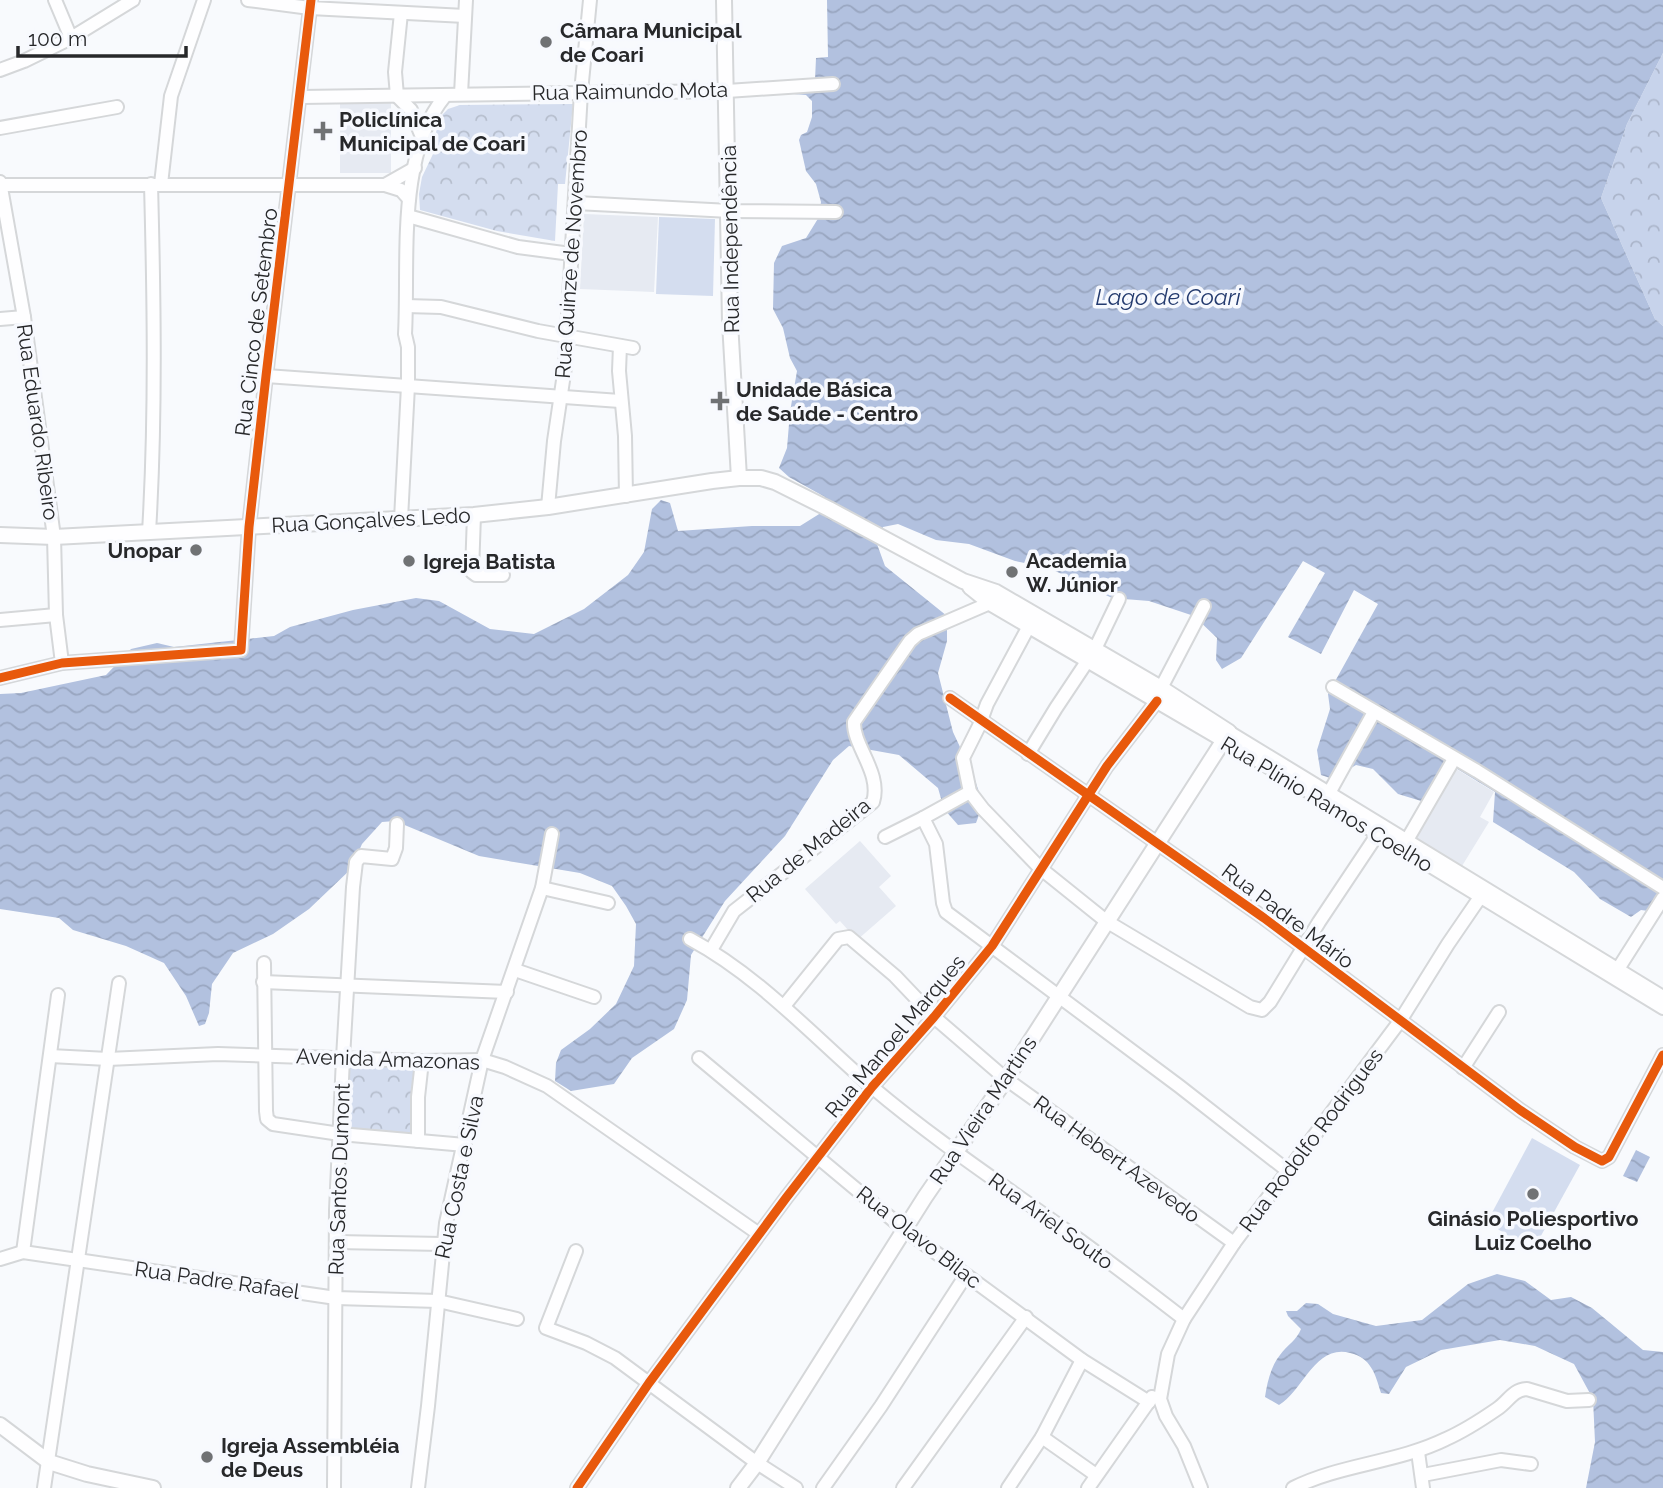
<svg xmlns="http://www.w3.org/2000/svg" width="1663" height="1488" font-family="Raleway,sans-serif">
	<defs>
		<pattern id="forest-crowns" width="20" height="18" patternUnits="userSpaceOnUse" patternTransform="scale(1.75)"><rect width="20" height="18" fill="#c7d3eb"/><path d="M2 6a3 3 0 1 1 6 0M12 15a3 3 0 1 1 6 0" fill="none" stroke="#abb5ca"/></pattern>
		<pattern id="park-crowns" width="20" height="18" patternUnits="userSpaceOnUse" patternTransform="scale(1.75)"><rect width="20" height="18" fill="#d4ddef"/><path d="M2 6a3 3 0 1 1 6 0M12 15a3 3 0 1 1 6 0" fill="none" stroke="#b6becd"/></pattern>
		<pattern id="water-waves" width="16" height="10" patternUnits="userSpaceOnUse" patternTransform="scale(1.75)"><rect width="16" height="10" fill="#b2c1df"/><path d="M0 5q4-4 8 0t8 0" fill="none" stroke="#99a6c0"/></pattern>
	</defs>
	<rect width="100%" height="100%" fill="#f8fafd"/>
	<g fill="#e6eaf2">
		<rect x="340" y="103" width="51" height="70"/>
		<path d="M584,214l74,3 -4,75 -74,-3z"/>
		<path d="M1453,767l41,25 -14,25 9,5 -27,44 -50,-30z"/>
		<path d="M860,841l31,35 -12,11 17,19 -39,34 -17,-19 -4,3 -31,-35z"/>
	</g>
	<g fill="#d4ddef">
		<path d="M659,217l56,2 -2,77 -57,-2z"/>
		<path d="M1532,1138l48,27 -43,78 -27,-6 -23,-15z"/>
	</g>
	<path fill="url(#forest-crowns)" d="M1663,53v273l-8,-7 -54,-121 26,-74z"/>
	<g fill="url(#park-crowns)">
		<path d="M573,104l-8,80h-7l-3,57 -58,-10 -77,-21 -1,-16 3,-17 11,-23 5,-35 10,-10 12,-4z"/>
		<path d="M348,1061l70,4 -3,73 -71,-7z"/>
	</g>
	<g fill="url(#water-waves)">
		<path d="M827,0h836v53l-36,71 -26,74 54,121 8,7v587l-22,-3 -10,7 -31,-18 -26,-27 -81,-50 2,-30 -41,-25 -23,37 -33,-10 -25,-25 -17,-4 -23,14 -12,-4 -4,-25 13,-41 -2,-15 50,-90 -24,-14 -33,64 -33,-17 37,-64 -22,-12 -62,97 -19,11 -6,-9 1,-22 -23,-22 -45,-15 -37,-3 -63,-30 -34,-7 -46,-17 -33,-4 -38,-16 -15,3 -6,17 8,22 62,50v25l-9,32 15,59 21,45 9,27 -7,19 -18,2 -14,-16 -6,-21 -39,-33 -50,-9 -16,14 -48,76 -60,65 -34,54 -4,45 -13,29 -42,29 -18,26 -43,7 -16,-10 1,-18 5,-13 29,-21 26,-25 18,-38 2,-42 -10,-18 -14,-20 -32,-13 -101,-17 -84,-35 -13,1 -20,22 -11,25 -42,40 -36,25 -40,19 -21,31 -3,29 -4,11 -6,2 -13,-30 -22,-33 -38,-17 -53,-16 -14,-12 -59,-9v-215l21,-1 85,-18 25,-26 26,-6 17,4 100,-11 16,-9 63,-17 63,-12 23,3 51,28 44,5 50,-25 44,-34 16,-23 8,-43 9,-9 9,3 8,28 74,-5h48l24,-15 1,-14 -36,-20 -10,-9 8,-20 3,-36 7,-41 -7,-13 -7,-30 -10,-19 1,-46 8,-17 24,-8 13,-21 2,-15 -5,-18 -10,-13 -7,-31 2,-5 6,-3 5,-15v-16l-6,-6 -25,-2 34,-13 1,-22 12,-1z"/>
		<path d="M1636,1150l14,7 -13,25 -14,-6z"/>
		<path d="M1497,1274l28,7 26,19 20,-3 21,11 51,42 20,2v136h-77l9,-46 -2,-43 -19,-35 -39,-18 -35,-6 -59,10 -35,17 -17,27 -8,-1c-6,-20 -10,-35 -31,-40 -35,-9 -47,38 -71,52l-14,-8c2,-14 6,-31 15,-42 7,-10 17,-15 21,-26l-13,-13 -2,-5h11l9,-8 12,1 15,10 43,12 46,-6 46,-36z"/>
	</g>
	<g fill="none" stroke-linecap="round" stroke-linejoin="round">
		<defs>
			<g id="minor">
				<path d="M55,0l16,38"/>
				<path d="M248,0l62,8 155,8"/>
				<path d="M0,70l24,-9 47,-23 62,-38"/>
				<path d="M461,94l5,-94"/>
				<path d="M397,96l-2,-24 6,-59"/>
				<path d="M397,96l14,14 11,27"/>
				<path d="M301,97l426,-6 106,-7"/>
				<path d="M0,128l117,-21"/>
				<path d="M0,182l24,135 30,220 2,78 6,48"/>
				<path d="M161,184l10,-88 33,-96"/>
				<path d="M0,185h385l16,5 8,9"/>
				<path d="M385,185l30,-17"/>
				<path d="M576,203l154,8 106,1"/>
				<path d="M408,216l110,31 53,7"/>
				<path d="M406,306l35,1 97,24 95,17"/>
				<path d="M0,319l24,-2"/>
				<path d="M620,346l-1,25 6,65 1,60"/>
				<path d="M266,376l354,25"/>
				<path d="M548,507l6,-66 11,-74 16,-275 9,-92"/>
				<path d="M474,515l-2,57 4,3h27"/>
				<path d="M401,519l7,-133v-39l-3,-13c4,-73 -9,-179 40,-238"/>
				<path d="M149,532c7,-116 5,-232 2,-348"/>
				<path d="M0,620l56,-5"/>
				<path d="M1029,626l-42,78 -8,22 -16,32 7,34 13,17 57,59 66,53 144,86 12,3 8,-8 49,-80 58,-87"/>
				<path d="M1095,649l24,-50"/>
				<path d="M0,678l62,-15 179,-13 8,-123 17,-151 45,-376"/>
				<path d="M1333,687l144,84 186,117"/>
				<path d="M1161,688l43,-82"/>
				<path d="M950,698l314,220 256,192 55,37 27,14 7,-4 54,-102"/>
				<path d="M1229,732l434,265"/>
				<path d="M1224,740l439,268"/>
				<path d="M1028,754l28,-46 32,-48"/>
				<path d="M970,792l-47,26 13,26 7,59 3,9 233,174 109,85"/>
				<path d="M1329,793l45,-81"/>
				<path d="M885,837l38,-19"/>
				<path d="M1407,840l47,-81"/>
				<path d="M542,888l66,15"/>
				<path d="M690,939c69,37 123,97 182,148 65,55 137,102 206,152 36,26 71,53 106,80"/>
				<path d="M711,950l23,-39 139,-109c9,-29 -20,-56 -19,-80l56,-81 8,-7 72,-31 5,-8"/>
				<path d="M264,963l2,148 1,8 6,5 67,10 125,11"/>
				<path d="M1618,969l45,-71"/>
				<path d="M515,970l79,27"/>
				<path d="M263,982l244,10"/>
				<path d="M784,1006l54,-67 11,-2 46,39 39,41 72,62 228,164"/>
				<path d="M50,1056l58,3 110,-5 204,7 60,-1 23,7 42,19 212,148"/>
				<path d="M699,1058l206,172 177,130 67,42"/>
				<path d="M1463,1068l36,-56"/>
				<path d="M418,1141v-44l4,-36"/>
				<path d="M336,1242l106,2"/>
				<path d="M576,1251l-30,77 40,15 29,15 142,105 39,25"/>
				<path d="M23,1252l35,-257"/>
				<path d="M0,1259l23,-7 313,46 102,3 79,18"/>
				<path d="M1042,1437l54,38"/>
				<path d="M1418,1452l5,36"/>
				<path d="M1423,1475l78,-15 30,4"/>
				<path d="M44,1488l75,-505"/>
				<path d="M334,1488l2,-278 7,-152 10,-171 3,-25 5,-6 31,3 4,-11 1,-24"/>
				<path d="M418,1488l10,-82 18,-183 36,-163 60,-172 10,-54"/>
				<path d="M577,1488l72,-105 137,-185 86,-111 62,-70 58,-71 115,-180 50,-65"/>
				<path d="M823,1488l58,-82 85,-131"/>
				<path d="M903,1488l123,-171"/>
				<path d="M1008,1488l34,-51 40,-77"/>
				<path d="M1088,1488l64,-91"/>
				<path d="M1201,1488l-17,-42 -18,-30 -6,-17 8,-45 16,-35 50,-76 166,-222 48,-77 37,-54"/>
				<path d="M1293,1488c48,-24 104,-25 153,-49 18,-8 35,-19 51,-30 12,-8 15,-19 30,-20l40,12 22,-1"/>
			</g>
			<g id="major">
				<path d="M724,0l6,322 9,156"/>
				<path d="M0,535l54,2 420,-22 74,-8 164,-26 27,-3h22l14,4 54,27 134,72 33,11 165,96 68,44 -223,347 -81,118 -168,266 -19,25"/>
				<path d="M970,587l20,16 234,137"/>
				<path d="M0,1425l49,37 38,12 66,14"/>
			</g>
		</defs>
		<use href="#minor" stroke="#d5d7d9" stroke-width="16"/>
		<use href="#major" stroke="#d5d7d9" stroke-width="18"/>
		<use href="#minor" stroke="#fefeff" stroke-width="12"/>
		<use href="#major" stroke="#fefeff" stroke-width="14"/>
		<defs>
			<g id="cycleway">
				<path d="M0,678l62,-15 179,-13 8,-123 17,-151 45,-376"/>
				<path d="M950,698l314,220 256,192 55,37 27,14 7,-4 54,-102"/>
				<path d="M577,1488l72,-105 137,-185 86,-111 62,-70 58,-71 115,-180 50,-65"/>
			</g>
		</defs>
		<use href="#cycleway" stroke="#f7f9fe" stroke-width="13"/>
		<use href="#cycleway" stroke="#e8590c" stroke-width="9"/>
	</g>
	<g fill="#707274" stroke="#f7f9fe" stroke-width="2.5">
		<circle cx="546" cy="42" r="7"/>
		<path d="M319.5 120.5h7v7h7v7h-7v7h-7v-7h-7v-7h7z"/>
		<path d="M716.5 390.5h7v7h7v7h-7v7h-7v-7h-7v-7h7z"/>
		<circle cx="196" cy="550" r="7"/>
		<circle cx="409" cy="561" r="7"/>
		<circle cx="1012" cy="572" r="7"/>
		<circle cx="1533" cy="1194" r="7"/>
		<circle cx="207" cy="1457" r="7"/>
	</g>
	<g text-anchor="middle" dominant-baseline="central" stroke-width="7" stroke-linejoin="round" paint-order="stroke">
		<g font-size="21" font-weight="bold" fill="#27282a" stroke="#f7f9fe" text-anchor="start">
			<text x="560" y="30">Câmara Municipal<tspan x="560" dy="24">de Coari</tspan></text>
			<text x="339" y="119">Policlínica<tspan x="339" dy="24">Municipal de Coari</tspan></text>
			<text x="736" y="389">Unidade Básica<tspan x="736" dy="24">de Saúde - Centro</tspan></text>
			<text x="182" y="550" text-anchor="end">Unopar</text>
			<text x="1026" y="560">Academia<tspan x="1026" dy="24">W. Júnior</tspan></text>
			<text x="423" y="561">Igreja Batista</text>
			<text x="1533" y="1218" text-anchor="middle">Ginásio Poliesportivo<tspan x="1533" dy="24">Luiz Coelho</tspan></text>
			<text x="221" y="1445">Igreja Assembléia<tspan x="221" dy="24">de Deus</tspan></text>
		</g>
		<g font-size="21" fill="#27282a" stroke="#f7f9fe">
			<text transform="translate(630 91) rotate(-1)">Rua Raimundo Mota</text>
			<text transform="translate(730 239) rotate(-91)">Rua Independência</text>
			<text transform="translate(571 254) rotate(-86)">Rua Quinze de Novembro</text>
			<text transform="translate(256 322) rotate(-83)">Rua Cinco de Setembro</text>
			<text transform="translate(38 422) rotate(82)">Rua Eduardo Ribeiro</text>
			<text transform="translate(371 520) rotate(-3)">Rua Gonçalves Ledo</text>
			<text transform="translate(1327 804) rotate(31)">Rua Plínio Ramos Coelho</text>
			<text transform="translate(808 850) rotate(-39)">Rua de Madeira</text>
			<text transform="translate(1288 916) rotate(37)">Rua Padre Mário</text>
			<text transform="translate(895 1036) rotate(-50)">Rua Manoel Marques</text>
			<text transform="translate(388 1059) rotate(2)">Avenida Amazonas</text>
			<text transform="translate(983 1110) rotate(-56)">Rua Vieira Martins</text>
			<text transform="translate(1311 1140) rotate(-53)">Rua Rodolfo Rodrigues</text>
			<text transform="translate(1117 1159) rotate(36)">Rua Hebert Azevedo</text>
			<text transform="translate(459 1177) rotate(-78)">Rua Costa e Silva</text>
			<text transform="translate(339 1179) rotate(-88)">Rua Santos Dumont</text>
			<text transform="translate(1051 1221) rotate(36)">Rua Ariel Souto</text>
			<text transform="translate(919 1237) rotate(38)">Rua Olavo Bilac</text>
			<text transform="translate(217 1280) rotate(8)">Rua Padre Rafael</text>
		</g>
		<g font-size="23" font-style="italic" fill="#243b6f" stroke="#f7f9fe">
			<text x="1168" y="296">Lago de Coari</text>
		</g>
	</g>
	<path d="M18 46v10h168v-10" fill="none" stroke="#27282a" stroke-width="3.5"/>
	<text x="28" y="46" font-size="21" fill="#27282a" stroke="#f7f9fe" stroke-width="5" paint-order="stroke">100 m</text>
</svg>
